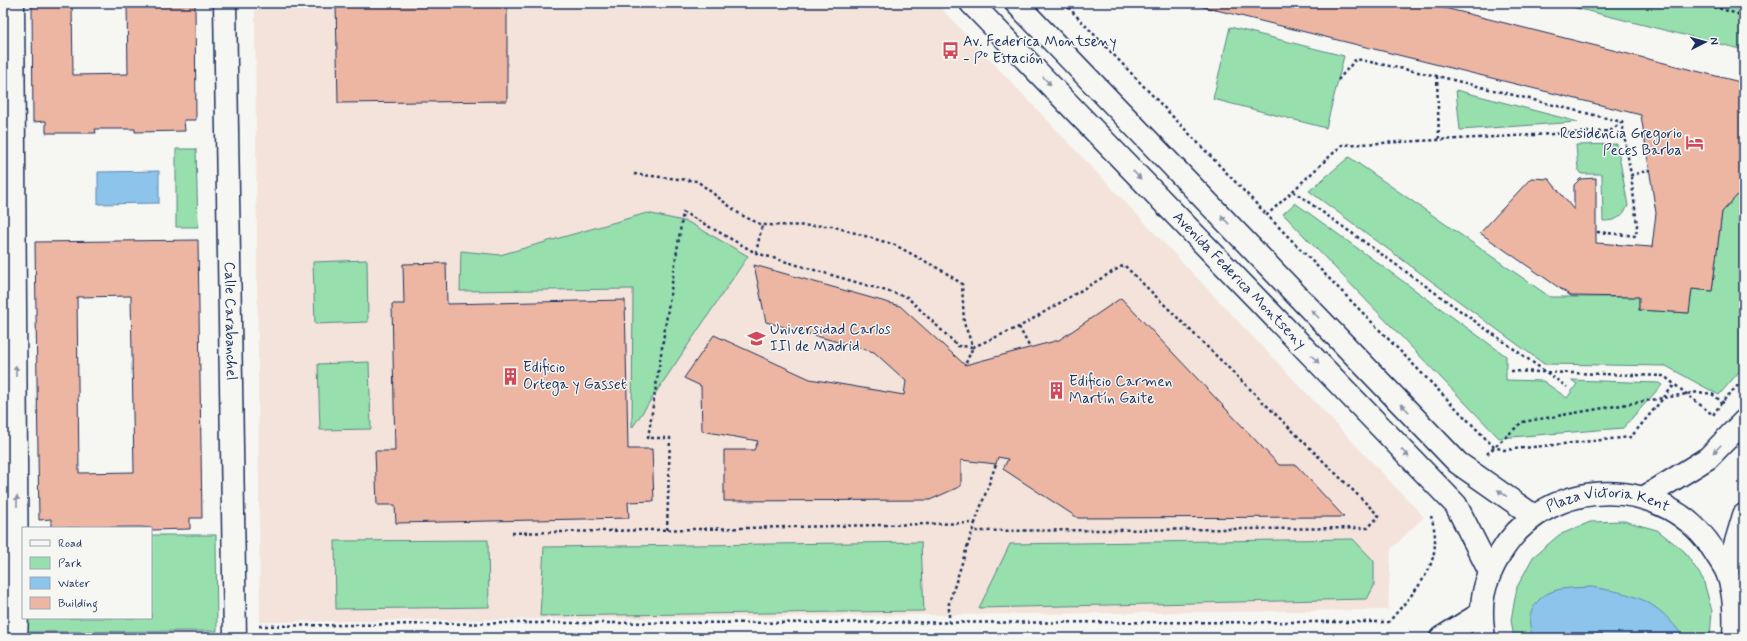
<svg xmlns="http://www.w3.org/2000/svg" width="1747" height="641" font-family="Mynerve,sans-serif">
	<rect width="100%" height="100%" fill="#f6f6f2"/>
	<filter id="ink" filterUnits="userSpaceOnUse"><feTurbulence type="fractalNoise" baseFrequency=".025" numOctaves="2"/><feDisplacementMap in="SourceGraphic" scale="8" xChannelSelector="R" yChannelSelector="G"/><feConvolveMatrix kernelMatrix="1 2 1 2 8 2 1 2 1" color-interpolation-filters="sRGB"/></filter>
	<g filter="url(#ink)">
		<path fill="#f3e3da" d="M255,3h681l488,514 -33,32 -3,61 -1128,12z"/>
		<g fill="#97dfad" stroke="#598786">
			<path d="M1556,3h188v47z"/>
			<path d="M1230,27l114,29 -18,72 -113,-29z"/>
			<path d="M1456,90l122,32 -118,8z"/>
			<path d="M1617,144l11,62c-7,12 -12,15 -25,15l-1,-47h-20l-4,-5 -2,-24z"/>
			<path d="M176,149h20l2,78h-22z"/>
			<path d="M1349,157l201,140h89v13l49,3 4,-24 20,2 10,-79 22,-24v178l-25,29 -53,-29 -122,-2 -235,-173z"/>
			<path d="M1295,203l211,153v24l37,1 24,17 10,-14 -6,-4 88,3 3,2 -39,43 -124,10 -216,-224z"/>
			<path d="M647,213l41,9 60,34 -116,172 1,-139 -173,2 1,-40 39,4z"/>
			<path d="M367,260l1,62 -53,2 -2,-62z"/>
			<path d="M369,362l2,67 -51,1 -2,-66z"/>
			<path d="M1624,521l33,9 27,21 19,28 9,32 -2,27h-196l-3,-18 6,-33 16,-30 26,-22 31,-13z"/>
			<path d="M151,535h65l1,96 -214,1v-96h20v82h128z"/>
			<path d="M1353,539l21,22v25l-7,13 -388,9 31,-64z"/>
			<path d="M488,540l1,67 -153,2 -1,-68z"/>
			<path d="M921,542l3,69 -384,5 4,-69z"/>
		</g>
		<g fill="#8dc4eb" stroke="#5f88b3">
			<path d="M159,171v32l-61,1v-32z"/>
			<path d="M1591,587c44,7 66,12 93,51h-150c-10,-18 -2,-38 17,-46 11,-5 28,-4 40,-5z"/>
		</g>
		<g fill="#edb6a3" stroke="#1b2f5e" fill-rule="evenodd">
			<path d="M32,3h40l1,72 55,-1 -1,-71h68l1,117h-12l1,11 -50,1v-3h-40l1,4h-50v-12l-13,1z"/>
			<path d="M336,3h171v98l-169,2z"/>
			<path d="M1201,3h224l319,80v105l-22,24 -10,79 -20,-2 -3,24 -50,-3v-13l-68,-1 -91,-63 51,-55 18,1 25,31v-25l6,-6 16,-1v65l56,4 4,-34 -15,-98 -441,-109z"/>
			<path d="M198,240l4,278h-12v11l-39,1v-2l-10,-1 -90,1v-9l-12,1 -4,-278zM131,296l3,176 -55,1 -2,-176z"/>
			<path d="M446,263l1,41 178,-4 3,149h24l2,52 -26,1 1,16 -233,5 -1,-18h-18l-2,-54h20l-3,-147h12l-1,-40z"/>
			<path d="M754,265l146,41 65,59 94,-25 62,-42 158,167h17l48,52 -266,1 -75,-49 5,-10 -10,-2 -2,7 -35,-4v26l-31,14 -206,1v-51h30l4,-9 -56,-10 -1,-45 -17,-8 30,-43 96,44 94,16 2,-14 -32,-29 -108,-30z"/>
		</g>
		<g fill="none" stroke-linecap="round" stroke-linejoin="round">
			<defs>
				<g id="street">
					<path d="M13,3l4,612 -1,23"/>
					<path id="s1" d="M225,3l10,635"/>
				</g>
				<g id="secondary">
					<path id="s2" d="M971,3l485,502 34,67"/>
					<path d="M1016,3l442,460 76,53"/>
					<path d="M1645,497l63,-39 36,-37"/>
					<path d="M1727,572l17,-57"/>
					<path d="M1441,638l39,-24"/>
					<path id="s3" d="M1484,638c-5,-35 -2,-53 16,-84 48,-81 168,-81 216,0 4,6 8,12 11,18 8,21 8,44 7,66"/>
				</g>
			</defs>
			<use href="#street" stroke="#1b2f5e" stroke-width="25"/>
			<use href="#secondary" stroke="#1b2f5e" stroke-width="25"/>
			<g stroke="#1b2f5e" stroke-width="2.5" stroke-dasharray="3 3" stroke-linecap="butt">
				<path d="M1064,3l203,212"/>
				<path d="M1702,3l42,13"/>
				<path d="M1437,76l2,64"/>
				<path d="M1338,80l18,-21 81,17 185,46 9,53 19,-5"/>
				<path d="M1622,122l-12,9 -268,14 -75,70 227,232 10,3 127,-13 44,-53"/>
				<path d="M634,174l63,7 44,34 21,10 70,1 63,19 48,26 19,13 2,39 9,24 46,-20 105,-62 255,251 -11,12 -396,3"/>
				<path d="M1293,191l274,196"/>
				<path d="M1597,232l39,4 1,-11 -6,-50"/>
				<path d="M756,253l6,-28"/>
				<path d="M1019,327l11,21"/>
				<path d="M1511,371l153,5 49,39 9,-13 22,-23"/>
				<path d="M1487,454l35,-32 176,-30 14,2 14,11"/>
				<path d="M667,530l3,-92h-22l35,-226 73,41 151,44 51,49 15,1 -8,18"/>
				<path d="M512,533l463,-10 21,-59"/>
				<path d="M949,623v-20l26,-80"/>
				<path d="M259,626l256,-3 874,-1c27,-34 57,-57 42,-106"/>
			</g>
			<use href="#street" stroke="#f6f6f2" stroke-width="22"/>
			<use href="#secondary" stroke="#f6f6f2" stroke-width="22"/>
		</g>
		<defs><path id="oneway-solid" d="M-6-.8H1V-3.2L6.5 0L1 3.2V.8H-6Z"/></defs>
		<g fill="#8892a8">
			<use href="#oneway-solid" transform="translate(1047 81) rotate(46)"/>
			<use href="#oneway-solid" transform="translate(1137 175) rotate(46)"/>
			<use href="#oneway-solid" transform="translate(1225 220) rotate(-134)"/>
			<use href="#oneway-solid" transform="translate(1315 314) rotate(-134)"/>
			<use href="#oneway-solid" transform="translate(1315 359) rotate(46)"/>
			<use href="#oneway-solid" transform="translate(16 371) rotate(-90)"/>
			<use href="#oneway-solid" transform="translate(1405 408) rotate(-134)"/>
			<use href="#oneway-solid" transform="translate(1717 449) rotate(135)"/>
			<use href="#oneway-solid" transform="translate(1405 453) rotate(46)"/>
			<use href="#oneway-solid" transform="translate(1502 493) rotate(-144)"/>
			<use href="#oneway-solid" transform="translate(17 501) rotate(-90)"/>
		</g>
	</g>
	<defs>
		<symbol id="bus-bare" viewBox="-9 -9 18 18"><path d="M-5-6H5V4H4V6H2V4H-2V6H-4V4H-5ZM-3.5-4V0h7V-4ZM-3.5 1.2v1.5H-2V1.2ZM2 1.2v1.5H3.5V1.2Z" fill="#d1495b" stroke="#f6f6f2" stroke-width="2.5" paint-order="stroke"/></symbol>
		<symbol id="hotel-bare" viewBox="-9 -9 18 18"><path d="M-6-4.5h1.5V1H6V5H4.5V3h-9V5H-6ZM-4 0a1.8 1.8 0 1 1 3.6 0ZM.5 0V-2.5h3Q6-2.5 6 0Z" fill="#d1495b" stroke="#f6f6f2" stroke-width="2.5" paint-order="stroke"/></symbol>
		<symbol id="university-bare" viewBox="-9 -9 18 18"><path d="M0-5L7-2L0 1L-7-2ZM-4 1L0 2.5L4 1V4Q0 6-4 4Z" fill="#d1495b" stroke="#f6f6f2" stroke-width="2.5" paint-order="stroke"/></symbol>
		<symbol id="building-bare" viewBox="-9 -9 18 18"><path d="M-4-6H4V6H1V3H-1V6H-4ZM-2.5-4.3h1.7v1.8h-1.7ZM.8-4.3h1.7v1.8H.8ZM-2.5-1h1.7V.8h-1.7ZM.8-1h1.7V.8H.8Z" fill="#d1495b" stroke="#f6f6f2" stroke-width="2.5" paint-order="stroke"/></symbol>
	</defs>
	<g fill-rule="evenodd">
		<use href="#bus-bare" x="938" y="38" width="25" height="25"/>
		<use href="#hotel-bare" x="1682" y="130" width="25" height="25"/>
		<use href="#university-bare" x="744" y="326" width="25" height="25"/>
		<use href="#building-bare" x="498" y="364" width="25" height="25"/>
		<use href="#building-bare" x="1044" y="378" width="25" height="25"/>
	</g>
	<g text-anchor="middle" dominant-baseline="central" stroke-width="3" stroke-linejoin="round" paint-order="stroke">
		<g font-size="15" fill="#1b2f5e" stroke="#f6f6f2" text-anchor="start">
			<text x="963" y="42">Av. Federica Montseny<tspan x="963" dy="17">- Pº Estación</tspan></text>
			<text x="1682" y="134" text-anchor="end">Residencia Gregorio<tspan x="1682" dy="17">Peces Barba</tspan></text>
			<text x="770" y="330">Universidad Carlos<tspan x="770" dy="17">III de Madrid</tspan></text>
			<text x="523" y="368">Edificio<tspan x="523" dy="17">Ortega y Gasset</tspan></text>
			<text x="1069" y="382">Edificio Carmen<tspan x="1069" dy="17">Martín Gaite</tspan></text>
		</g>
		<g font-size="15" fill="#1b2f5e" stroke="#f6f6f2">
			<text stroke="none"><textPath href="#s2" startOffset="386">Avenida Federica Montseny</textPath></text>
			<text stroke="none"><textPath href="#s1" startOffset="318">Calle Carabanchel</textPath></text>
			<text stroke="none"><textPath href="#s3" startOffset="217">Plaza Victoria Kent</textPath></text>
		</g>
	</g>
	<rect width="1747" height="641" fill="none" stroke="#f6f6f2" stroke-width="16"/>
	<rect x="8" y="8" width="1731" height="625" fill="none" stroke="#1b2f5e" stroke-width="1.5" filter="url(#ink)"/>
	<rect x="22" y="527" width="130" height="92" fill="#f6f6f2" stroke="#9ea6b7"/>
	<rect x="30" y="540" width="20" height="6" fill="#f6f6f2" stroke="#9ea6b7"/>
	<text x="58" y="547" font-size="12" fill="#1b2f5e">Road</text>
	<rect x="30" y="557" width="20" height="12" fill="#97dfad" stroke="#9ea6b7"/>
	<text x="58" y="567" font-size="12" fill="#1b2f5e">Park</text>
	<rect x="30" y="577" width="20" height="12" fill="#8dc4eb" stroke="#9ea6b7"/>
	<text x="58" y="587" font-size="12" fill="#1b2f5e">Water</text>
	<rect x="30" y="597" width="20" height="12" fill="#edb6a3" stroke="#9ea6b7"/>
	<text x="58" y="607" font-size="12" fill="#1b2f5e">Building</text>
	<g transform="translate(1705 42) rotate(84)" stroke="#f6f6f2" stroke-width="3" paint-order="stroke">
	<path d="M0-3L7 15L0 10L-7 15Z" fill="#1b2f5e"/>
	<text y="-6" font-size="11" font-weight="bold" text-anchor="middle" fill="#1b2f5e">N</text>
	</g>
</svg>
